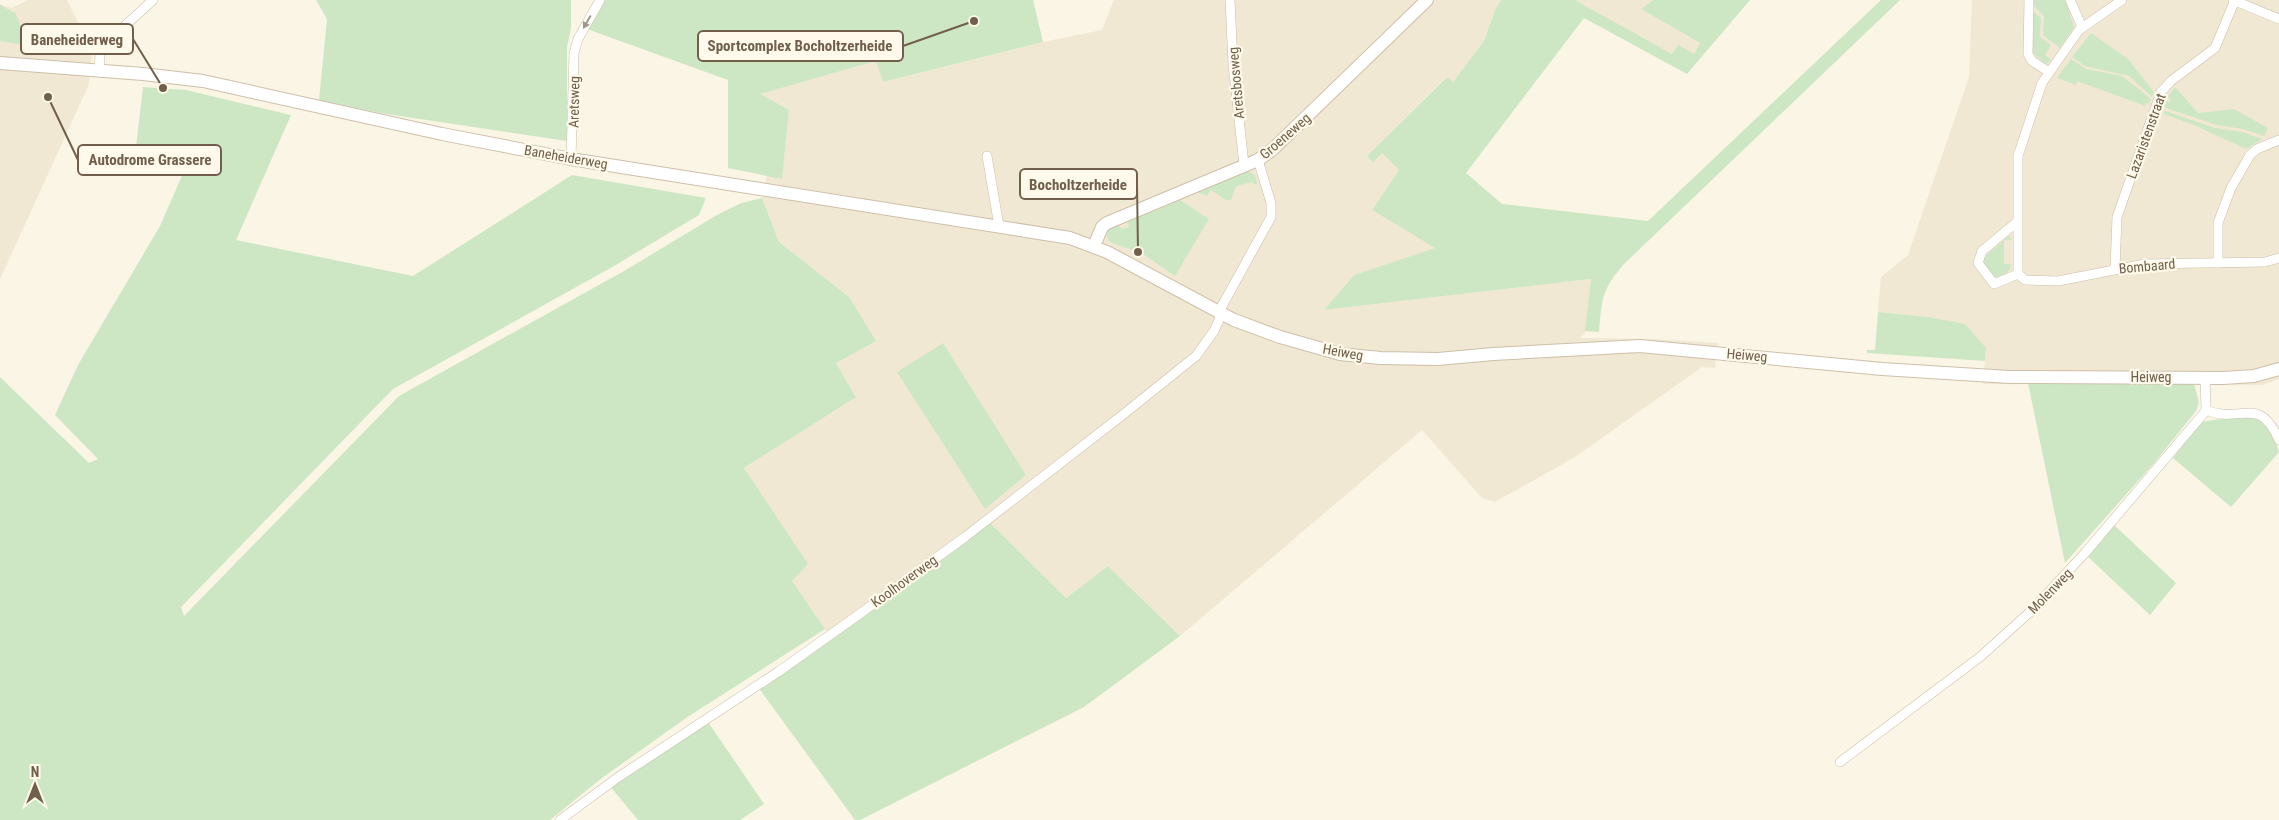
<svg xmlns="http://www.w3.org/2000/svg" width="2279" height="820" font-family="'Roboto Condensed',sans-serif">
	<rect width="100%" height="100%" fill="#faf5e4"/>
	<g fill="#f1e8d3">
		<path d="M28,0h39l25,51 -3,33 -89,195v-275l11,4z"/>
		<path d="M1114,0h387l-6,10 -11,31 -31,41 -7,-5 -79,79 15,-3 17,17 -27,40 64,38 -82,27 -30,35 267,-31 -5,53 -6,6 72,1 66,4 -3,25 -13,-1 -127,90 -80,45 -13,-4 -60,-68 -242,206 -72,-70 -42,32 -78,-76 -157,116 -39,-57 -48,-113 112,-72 -20,-33 13,-66 -70,-55 -17,-44 5,-23 15,3 7,-68 -30,-16 118,-33 6,21 160,-40 59,-12z"/>
		<path d="M1575,0h78l-12,9 59,34 -6,11 -22,1z"/>
		<path d="M1972,0h307v379l-17,6 -279,-1 3,-36 -58,-31 -50,-5 3,-35 27,-22 61,-178z"/>
	</g>
	<g fill="#cde7c4">
		<path d="M316,0h255v29l-4,18v94l-187,-28 -61,-13 8,-81z"/>
		<path d="M605,0h428l10,42 -160,40 -7,-21 -116,33 29,16 -7,69 -54,-11v-88l-141,-51z"/>
		<path d="M1501,0h74l97,54 6,-9 16,9 6,-11 -59,-34 12,-9h97l-63,74 -103,-56 -118,155 36,31 146,17 233,-221h19l-277,265c-22,26 -21,35 -24,67l-14,-1 6,-52 -267,31 30,-35 81,-27 -63,-38 27,-40 -17,-17 -9,9 -6,-6 80,-79 6,5 31,-41 11,-31z"/>
		<path d="M2033,0h32l9,27 -14,21 -17,-13 1,-19 -11,-11z"/>
		<path d="M0,5l15,8 15,33 -30,-5z"/>
		<path d="M2033,11l8,7 -1,19 11,8 -6,10 6,5 -5,4 -13,-11z"/>
		<path d="M2091,33l37,26 26,33 -2,5 -23,-21 -44,-10 -13,-9z"/>
		<path d="M2071,59l15,10 36,7 29,23 -2,5 -3,-1 -1,3 -68,-25 -1,4 -19,-7z"/>
		<path d="M143,87l43,3 105,25 -55,125 177,36 159,-101 134,23 -7,17 -85,51 -221,123 -212,218 3,9 215,-220 225,-125 93,-56 24,-12 21,-5 17,44 70,55 27,44 -40,22 20,34 -112,71 64,96 -16,17 33,48 -139,89 -84,60 -52,42h-550v-443l89,86 9,-4 -43,-44 23,-50 82,-139 28,-64 -52,-15z"/>
		<path d="M2175,87l23,26 36,-4 34,19 -4,8 -21,-7 -26,-4 -54,-18 2,-7 4,3 2,-5 -5,1z"/>
		<path d="M2165,111l50,17 27,4 20,7 -16,10 -50,-23 -32,-12z"/>
		<path d="M1248,171l7,4 2,9h-3l-2,-2 -16,4 -5,14h-5l-15,-10 -4,6 -10,-4z"/>
		<path d="M1180,200l29,19 -34,57 -32,-22 -33,-12 -3,-6 1,-8 11,-4 2,5 8,-2 -1,-5z"/>
		<path d="M2009,236l3,4h-8v24h7c-1,9 -8,14 -17,13l-12,-13 3,-8z"/>
		<path d="M1878,312l50,5 37,7 21,24 -1,13 -118,-8v-3h8z"/>
		<path d="M943,343l83,132 -41,34 -88,-137z"/>
		<path d="M2028,383l166,1 5,18 -3,9 -41,51 -90,101z"/>
		<path d="M2246,415c21,4 27,18 33,37l-48,55 -58,-49 28,-36z"/>
		<path d="M988,521l78,77 42,-32 72,70 -96,71 -224,113h-5l-97,-133z"/>
		<path d="M2114,525l62,58 -26,32 -64,-60z"/>
		<path d="M706,719l58,85 -24,16h-102l-28,-34z"/>
	</g>
	<g fill="none" stroke-linecap="round" stroke-linejoin="round">
		<defs>
			<g id="street">
				<path d="M1230,0l3,64 11,101"/>
				<path d="M2029,0l-1,54 4,7 17,11"/>
				<path d="M2070,0l12,27"/>
				<path d="M2233,0l46,19"/>
				<path d="M99,72l1,-18 4,-9 49,-45"/>
				<path d="M987,156l12,70"/>
				<path d="M571,159l3,-106 4,-14 22,-39"/>
				<path d="M2017,222l-35,29 -4,12 16,21 24,-10"/>
				<path d="M2218,263v-40l13,-35 19,-33 7,-6 22,-9"/>
				<path d="M2115,269l2,-52 44,-125 10,-11 44,-33 20,-48"/>
				<path d="M2018,274v-118l24,-73 37,-53 43,-30"/>
				<path d="M2018,274l7,6 33,1 87,-17 120,-2 14,-4"/>
				<path d="M2206,410c35,15 52,-17 73,30"/>
				<path d="M1840,762l140,-105 50,-45 55,-59 119,-140 2,-3 -1,-32"/>
				<path d="M560,820l57,-42 161,-106 76,-54 111,-81 155,-120 76,-61 18,-25 5,-11 3,-14 49,-89v-14l-13,-43"/>
			</g>
			<g id="secondary">
				<path d="M0,63l143,11 60,7 239,53 129,25 499,79 37,14 127,68 46,17 60,17 40,4 58,1 55,-5 147,-8 242,23 127,8 214,1 31,-2 25,-7"/>
				<path d="M1094,246l8,-19 5,-4 151,-63 14,-10 155,-150"/>
			</g>
		</defs>
		<use href="#street" stroke="#cbbeac" stroke-width="10"/>
		<use href="#secondary" stroke="#cebfaa" stroke-width="14"/>
		<use href="#street" stroke="#fff" stroke-width="9"/>
		<use href="#secondary" stroke="#fff" stroke-width="12"/>
	</g>
	<defs><path id="oneway-solid" d="M-6-.8H1V-3.2L6.5 0L1 3.2V.8H-6Z" transform="scale(1.25)"/></defs>
	<use fill="#a3978b" href="#oneway-solid" transform="translate(587 22) rotate(120)"/>
	<g text-anchor="middle" dominant-baseline="central" stroke-width="4.5" stroke-linejoin="round" paint-order="stroke">
		<g font-size="14" fill="#715f4c" stroke="#fef9ea">
			<text transform="translate(1236 83) rotate(-95)">Aretsbosweg</text>
			<text transform="translate(574 102) rotate(-89)">Aretsweg</text>
			<text transform="translate(1285 136) rotate(-41)">Groeneweg</text>
			<text transform="translate(2146 136) rotate(-70)">Lazaristenstraat</text>
			<text transform="translate(566 157) rotate(10)">Baneheiderweg</text>
			<text transform="translate(2147 266) rotate(-5)">Bombaard</text>
			<text transform="translate(1343 352) rotate(10)">Heiweg</text>
			<text transform="translate(1747 355) rotate(5)">Heiweg</text>
			<text x="2151" y="377">Heiweg</text>
			<text transform="translate(904 581) rotate(-36)">Koolhoverweg</text>
			<text transform="translate(2050 591) rotate(-46)">Molenweg</text>
		</g>
	</g>
	<path fill="none" stroke="#715f4c" stroke-width="2" d="M163 88L133 39M974 21L903 46M48 97L78 160M1138 252L1137 184"/>
	<g fill="#715f4c" stroke="#fef9ea" stroke-width="2">
		<circle cx="163" cy="88" r="5"/>
		<circle cx="974" cy="21" r="5"/>
		<circle cx="48" cy="97" r="5"/>
		<circle cx="1138" cy="252" r="5"/>
	</g>
	<g fill="#fef9ea" stroke="#715f4c" stroke-width="2">
		<rect x="21" y="24" width="112" height="30" rx="5"/>
		<rect x="698" y="31" width="205" height="30" rx="5"/>
		<rect x="78" y="145" width="143" height="30" rx="5"/>
		<rect x="1020" y="169" width="117" height="30" rx="5"/>
	</g>
	<g font-size="15" text-anchor="middle" font-weight="bold" fill="#715f4c">
		<text x="77" y="45">Baneheiderweg</text>
		<text x="800" y="51">Sportcomplex Bocholtzerheide</text>
		<text x="150" y="165">Autodrome Grassere</text>
		<text x="1078" y="190">Bocholtzerheide</text>
	</g>
	<g transform="translate(35 785)" stroke="#fef9ea" stroke-width="4" paint-order="stroke">
	<path d="M0-4L9 19L0 12L-9 19Z" fill="#715f4c"/>
	<text y="-8" font-size="14" font-weight="bold" text-anchor="middle" fill="#715f4c">N</text>
	</g>
</svg>
